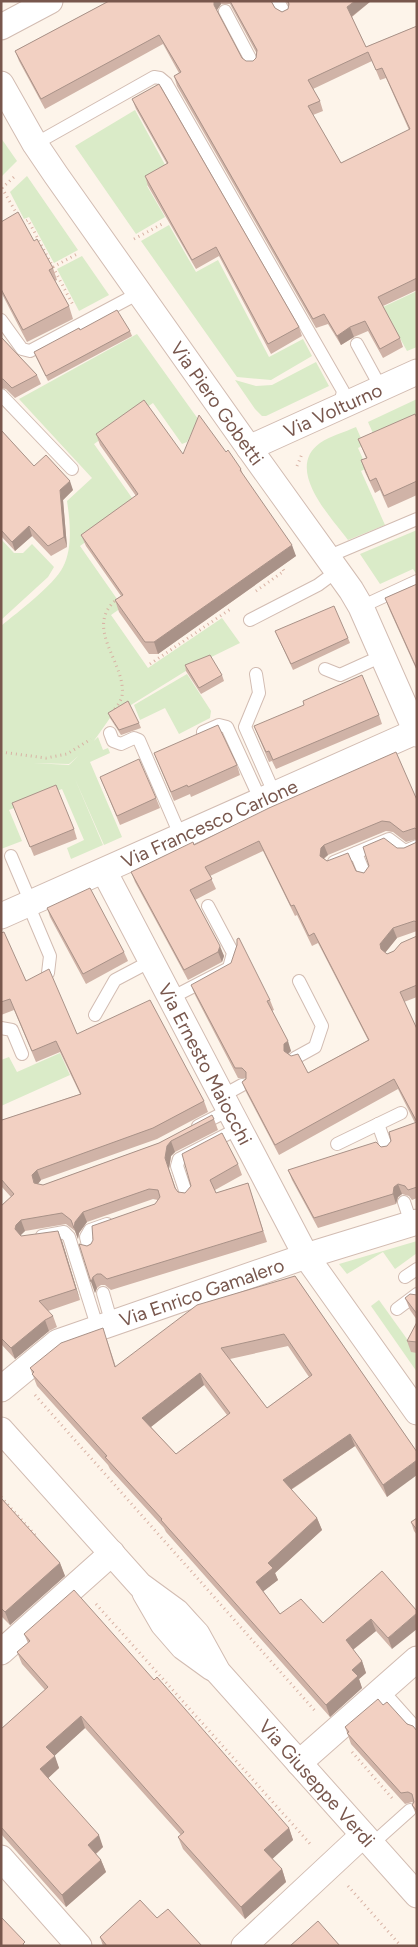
<svg xmlns="http://www.w3.org/2000/svg" width="418" height="1947" font-family="Figtree,sans-serif">
	<rect width="100%" height="100%" fill="#fdf4ea"/>
	<g fill="#daebc8">
		<path d="M135,110l34,62 -22,14 18,31 -29,17 -61,-88z"/>
		<path d="M1,138l16,23 -16,16z"/>
		<path d="M27,176l51,74 -24,13 -25,-46 -5,2 -14,-27z"/>
		<path d="M169,225l27,47 22,-12 51,97 34,-18 9,17 -41,24 -34,-3 -96,-136z"/>
		<path d="M82,256l27,39 -30,16 -22,-42z"/>
		<path d="M417,291v56l-10,4 -24,-44z"/>
		<path d="M137,334l61,85 -11,23 -5,2 -29,-41 -59,41 43,61 -57,41 37,53 -1,1 5,8 -10,7 37,53 74,-50 18,25 -43,21 -87,54 -19,27 -22,19 -36,-1 36,2 29,-28 5,13 5,-2 2,5 -20,9 32,75 -18,8 -29,-66 28,66 -32,14 -4,-11 17,-8 -22,-51 -53,21 13,31 -21,8v-223c18,-15 52,-40 62,-59 10,-19 7,-46 4,-66l25,-23 -73,-79z"/>
		<path d="M316,362l13,24 -63,30h-4l-7,-7 -20,-29 21,6 16,-1z"/>
		<path d="M417,399v23l-41,18 -8,-18z"/>
		<path d="M356,427l8,18 -6,3 9,20 -6,3 24,54 -37,15c-17,-23 -64,-71 -28,-97 10,-7 25,-11 36,-16z"/>
		<path d="M417,530v45l-4,-6 -33,15 -20,-30z"/>
		<path d="M1,539l13,14h9l9,-9 22,23 -6,10 -47,43z"/>
		<path d="M187,674l24,37 -1,7 -31,16 -14,-26 -25,12 -6,-15z"/>
		<path d="M60,1053l10,22 -69,31v-46l8,-3 8,15z"/>
		<path d="M417,1241v12l-22,16 -12,-17 -36,22 -8,-10z"/>
		<path d="M379,1300l38,53v19l-46,-66z"/>
	</g>
	<g fill="none" stroke-linecap="round" stroke-linejoin="round">
		<defs>
			<g id="lane">
				<path d="M278,1l7,13"/>
				<path d="M225,11l28,53"/>
				<path d="M35,144l119,-67 6,1 6,5 177,308 -3,13 4,-1"/>
				<path d="M1,320l21,29 8,2 109,-58"/>
				<path d="M357,344l24,44"/>
				<path d="M1,395l71,74"/>
				<path d="M327,557l90,-38"/>
				<path d="M361,607l56,-26"/>
				<path d="M250,620l68,-35 19,-14"/>
				<path d="M325,669l15,6 42,-19"/>
				<path d="M256,674l3,19 -14,34 30,68"/>
				<path d="M203,732l16,-7 8,2 34,74"/>
				<path d="M110,733l3,8 8,3 13,-6 5,2 42,97"/>
				<path d="M356,853l9,22"/>
				<path d="M11,856l20,47"/>
				<path d="M334,862l55,-23 16,12 12,-5"/>
				<path d="M28,904l22,52 -2,17"/>
				<path d="M171,998l58,-30 4,-15 -25,-47"/>
				<path d="M95,1015l20,-35 36,-19"/>
				<path d="M1,1028l11,2 10,24"/>
				<path d="M295,1058l20,-11 7,-21 -23,-45"/>
				<path d="M222,1096l20,-11"/>
				<path d="M378,1124l9,25"/>
				<path d="M198,1126l31,-16"/>
				<path d="M337,1144l64,-31"/>
				<path d="M187,1196l-10,-30 2,-7 60,-31"/>
				<path d="M404,1202l7,21"/>
				<path d="M42,1236l22,-4 5,5 29,92"/>
				<path d="M89,1249l-3,-12 4,-7 17,-6"/>
				<path d="M405,1277l12,-8"/>
				<path d="M103,1293l9,31"/>
				<path d="M397,1309l20,-15"/>
				<path d="M382,1690l35,39"/>
				<path d="M372,1844l38,-34"/>
			</g>
			<g id="street">
				<path d="M1,27l49,-26"/>
				<path id="s1" d="M1,84l34,60 21,31 193,273 102,142 10,17 56,127"/>
				<path id="s2" d="M249,448l168,-76"/>
				<path id="s3" d="M104,871l202,385 111,156"/>
				<path id="s4" d="M1,916l416,-185"/>
				<path id="s5" d="M1,1389l57,-47 248,-86 111,-34"/>
				<path id="s6" d="M1,1430l139,155 37,27 9,10 11,12 21,38 199,223"/>
				<path d="M145,1593l18,31 20,23 29,21"/>
				<path d="M1,1652l111,-99"/>
				<path d="M299,1763l118,-104"/>
				<path d="M1,1858l78,88"/>
				<path d="M244,1946l119,-111"/>
			</g>
		</defs>
		<use href="#lane" stroke="#d2bcb2" stroke-width="14"/>
		<use href="#street" stroke="#d2bcb2" stroke-width="27"/>
		<g stroke="#d8b2a4" stroke-width="3" stroke-dasharray="1 4" stroke-linecap="butt">
			<path d="M2,188l16,28"/>
			<path d="M2,188l12,-11"/>
			<path d="M22,223l6,-3 45,85"/>
			<path d="M134,239l30,-16"/>
			<path d="M53,267l26,-14"/>
			<path d="M297,466l5,-12"/>
			<path d="M256,591l28,-20 -5,-8"/>
			<path d="M150,664l82,-56"/>
			<path d="M112,713c3,-5 9,-11 10,-17 5,-33 -40,-68 -5,-97"/>
			<path d="M1,752l45,6 21,-4 24,-15"/>
			<path d="M35,1395l281,317"/>
			<path d="M1,1497l35,39"/>
			<path d="M96,1604l216,242"/>
			<path d="M352,1752l40,46"/>
			<path d="M348,1886l53,60"/>
		</g>
		<use href="#lane" stroke="#fff" stroke-width="12"/>
		<use href="#street" stroke="#fff" stroke-width="25"/>
	</g>
	<g fill="#d0b3a7" fill-rule="evenodd">
		<path d="M109,1h162l4,7 7,4 6,-3 1,-3 -3,-5h85l-19,16 14,30 51,-21v264l-34,16 17,32 3,9 -20,11 -15,-27 -14,6 -13,8 -13,-21 -12,4 -139,-242 -3,-10 5,-3 -16,-29 -118,65 -26,-48 -4,-10zM221,4h9l27,50 -1,4 -3,3h-7l-4,-3 -25,-48zM372,61l8,19 6,-2 23,52 -68,33 -28,-48 10,-4 -3,-10 -7,-12z"/>
		<path d="M132,99l167,228 3,9 -31,18 -52,-98 -23,13 -48,-83 -3,-10 22,-12 -31,-55z"/>
		<path d="M1,222l33,19 19,27 4,12 -2,1 14,25 4,13 -46,23 -26,-50z"/>
		<path d="M80,330l50,1 2,5 -84,45 -12,-24 -2,-5z"/>
		<path d="M1,337l36,38 4,9 -26,14 -9,-9 -5,-1z"/>
		<path d="M417,418v77l-29,13 -8,-18 -5,3 -10,-21 -4,-12 5,-2 -8,-19z"/>
		<path d="M1,430l33,36 39,24 -10,10 4,47 -16,9 -19,-20 -17,15 -14,-15z"/>
		<path d="M96,434l87,20 43,-2 15,17 2,6 53,81 -138,98h-9l-30,-42 -4,-12 6,-4 -35,-50 -5,-11 55,-39 -36,-51z"/>
		<path d="M417,584v87l-27,-60 -5,-13z"/>
		<path d="M275,631l73,7 2,5 -57,27z"/>
		<path d="M185,665l37,10 2,6 -23,13 -15,-23z"/>
		<path d="M108,713l31,10 2,5 -20,7 -11,-17z"/>
		<path d="M379,715l3,9 -106,45 -4,-8 -3,1 -15,-36z"/>
		<path d="M154,753l83,12 3,10 -49,22 -1,-3 -16,7z"/>
		<path d="M100,777l56,21 4,10 -40,17z"/>
		<path d="M417,800v39l-11,3 -13,-10 -7,-1 -58,24 -4,4 3,2 29,10 8,2 33,-25h7l13,-6v89l-20,7 -12,15 2,1 7,-3 23,-15v61l-13,5 13,27v169l-5,2 -3,-4 -7,-2 -4,3 -2,7 -78,24 -26,-48 -4,-10 93,-23 6,-1 28,-23 -17,-34 -119,66 -33,-63 -4,-10 4,-4h-8l-43,-83 -4,-10 79,15 4,10 -2,1 19,40 -3,3 20,19 60,-33 -50,-97 -6,3 -15,-31 -2,1 -32,-65 -53,25 6,13 -21,11 29,56 -2,6 -34,18 -53,-98 -4,-10 63,-27z"/>
		<path d="M12,803l62,26 3,10 -43,17z"/>
		<path d="M47,908l77,44 4,9 -42,23 -36,-67z"/>
		<path d="M1,933l25,48 51,53 127,67 4,11 -51,27 -116,41 -3,4 5,1 116,-42 55,-24 4,11 -43,22 -4,4 -2,13 7,20 2,3 7,1 53,-29 4,11 -27,15 1,3 32,-10 19,59 -156,48 -6,-5h-4l-4,3 -2,5 -8,-47 68,-42 3,-4 -5,-1 -66,23 -8,11 -1,6 -3,-8 -9,-7 -41,7 -5,4 1,1 41,5 18,59 -32,11 5,5 4,11 -8,4 -34,28 -14,-15v-138l10,-9 -10,-11v-70l1,4 78,-26 -20,-42 -24,10 -22,-52 -13,5z"/>
		<path d="M295,1276l122,176 -30,45 -32,-51 -64,44 26,28 5,12 -47,43 3,7 -15,11 17,23 43,9 59,-52 10,78 -16,-18 -23,19 9,11 4,12 -7,6 3,9 -32,29 -164,-185 -2,-4 -54,-59 -2,-4 -71,-79 -7,-18 77,-28 9,27zM288,1346l21,31 -42,31 -37,-49zM204,1385l23,30 -51,39 -25,-27z"/>
		<path d="M417,1295v25l-7,-10 -5,-12z"/>
		<path d="M417,1322v31l-6,-1 -4,-11z"/>
		<path d="M1,1498l59,65 5,13 -55,49 -9,-9z"/>
		<path d="M417,1518v17l-3,-4 -3,-9z"/>
		<path d="M24,1634l130,46 135,148 4,12 -21,19 10,10 4,13 -41,37 -62,-70 -5,-12 3,-2 -96,-107 -31,28 5,12 -11,10 55,69 -7,7 5,6 5,12 -40,35 -65,-73v-105l44,-39 -23,-26 -5,-12 11,-9z"/>
		<path d="M383,1705l34,26v86l-5,-12 1,-2 -1,-1 -7,2 -54,-60 -6,-17z"/>
		<path d="M157,1918l45,28h-99l-3,-9z"/>
	</g>
	<g fill="#a99288">
		<path d="M214,1h6l1,3 -4,6 -3,-5z"/>
		<path d="M355,1h16l-20,16 -4,-10z"/>
		<path d="M350,327l4,10 -13,8 -4,-9z"/>
		<path d="M70,481l3,9 -10,10 4,47 -3,-10 -4,-47z"/>
		<path d="M29,526l3,10 -17,15 -3,-9z"/>
		<path d="M292,545l4,11 -138,98 -4,-12z"/>
		<path d="M324,845l4,10 -4,3 -1,8 -3,-10 1,-8z"/>
		<path d="M393,928l4,10 -13,16 -3,-5 -1,-5z"/>
		<path d="M220,946l4,10 -2,6 -4,-10z"/>
		<path d="M288,1041l3,10 -3,3 -4,-3v-7z"/>
		<path d="M171,1141l4,11 -4,4 -2,13 -4,-11 2,-12z"/>
		<path d="M37,1170l4,10 -5,6 2,8 -6,-19z"/>
		<path d="M398,1184l4,10 -4,3 -2,7 -3,-10 1,-7z"/>
		<path d="M83,1212l4,10 -8,11 -1,6 -4,-11 1,-6z"/>
		<path d="M21,1220l4,11 -5,5 -5,-7 1,-4z"/>
		<path d="M58,1231l4,10 18,59 -4,-11z"/>
		<path d="M93,1277l4,11 -2,5 -4,-11z"/>
		<path d="M45,1320l4,11 -34,28 -4,-11z"/>
		<path d="M200,1373l4,12 -57,45 -5,-12z"/>
		<path d="M350,1434l5,12 -68,46 -4,-12z"/>
		<path d="M417,1460v15l-30,22 -4,-12z"/>
		<path d="M317,1518l5,12 -47,43 3,7 -18,14 -4,-12 12,-19z"/>
		<path d="M60,1563l5,13 -55,49 -5,-13z"/>
		<path d="M417,1613v16l-25,20 -4,-11z"/>
		<path d="M371,1619l5,12 -26,21 -4,-12z"/>
		<path d="M362,1661l4,12 -7,6 3,9 -32,29 -4,-12 26,-35z"/>
		<path d="M81,1716l4,12 -34,31 -5,-12z"/>
		<path d="M55,1756l4,12 -15,14 -4,-13z"/>
		<path d="M289,1828l4,12 -24,22 -5,-12z"/>
		<path d="M99,1835l4,12 -11,10 -4,-12z"/>
		<path d="M101,1860l5,12 -40,35 -4,-12z"/>
		<path d="M282,1869l4,13 -41,37 -4,-12z"/>
	</g>
	<g fill="#f2d0c2" stroke="#a99288" fill-rule="evenodd">
		<path d="M109,1h105v4l28,53 4,3h7l3,-3 1,-8 -27,-49h41l4,7 7,4 6,-3 1,-5 -1,-3h67l-8,6 19,40 51,-21v252l-39,19 22,41 -20,11 -15,-28 -15,6 -13,9 -13,-22 -11,5 -139,-243 7,-4 -22,-37 -118,64 -26,-48zM368,52l8,18 6,-2 28,61 -69,34 -33,-57 12,-5 -12,-21z"/>
		<path d="M159,84l140,243 -31,17 -52,-97 -24,13 -47,-84 23,-13 -36,-64z"/>
		<path d="M18,212l16,29 3,-2 16,29 -4,2 20,36 -46,24 -22,-41v-67z"/>
		<path d="M117,310l13,21 -84,45 -12,-24 45,-24 1,2z"/>
		<path d="M1,337l36,38 -25,13 -9,-9h-2z"/>
		<path d="M144,400l39,54 16,-39 27,37 2,-2 13,19 -1,1 52,75 -138,97h-9l-30,-42 8,-5 -42,-60 57,-41 -42,-60z"/>
		<path d="M415,414l2,4v63l-33,15 -8,-18 -6,3 -9,-21 6,-2 -9,-19z"/>
		<path d="M1,430l33,36 12,-11 24,26 -10,9 4,47 -16,9 -19,-20 -17,16 -11,-12z"/>
		<path d="M417,584v85l-32,-71z"/>
		<path d="M334,606l14,32 -57,26 -16,-33z"/>
		<path d="M210,655l12,20 -23,13 -14,-23z"/>
		<path d="M362,675l17,40 -106,45 -4,-9 -3,1 -12,-26 50,-21 -1,-4z"/>
		<path d="M128,701l11,22 -20,7 -11,-17z"/>
		<path d="M218,725l19,40 -49,22 -1,-2 -16,7 -17,-39z"/>
		<path d="M396,752l21,48v30l-2,-2 -12,4 -13,-10 -8,-1 -58,24 -3,3 -1,8 7,5 21,-8 8,18 8,2 5,-7 -6,-19 21,-9 13,10h7l13,-6v80l-3,-1 -21,7 -13,16 1,5 6,5 7,-3 7,-8 16,-7v49l-17,7 17,37v93l-23,-43 -119,66 -33,-63 4,-3v-7l-4,-4h-7l-44,-83 40,-22 6,-18v-6l2,-1 31,62 -3,1 21,40 -4,3v7l7,5 7,-2 10,19 61,-33 -55,-107 -5,3 -15,-31 -3,1 -32,-65 -54,26 7,12 -22,11 30,56 -2,6 -34,18 -53,-98 62,-30 1,3 75,-37z"/>
		<path d="M139,759l17,39 -39,18 -17,-39z"/>
		<path d="M56,785l18,44 -44,18 -18,-44z"/>
		<path d="M90,888l34,64 -41,22 -36,-66z"/>
		<path d="M4,932l22,49 23,-12 28,65 73,-34 54,101 -51,27 -116,42 -5,5 2,8 9,2 116,-42 53,-28 2,4 -43,22 -4,5 -2,12 10,30 3,4 7,1 6,-7 -9,-32 40,-21 16,31 -28,16 6,13 32,-10 15,48 -156,48 -6,-5h-4l-4,3 -2,5 -12,-38 8,2 4,-2 2,-4 -1,-14 63,-22 5,-7 -2,-7 -9,-1 -66,23 -8,10 -1,6 -3,-8 -9,-7 -41,7 -5,5 -1,4 6,7 37,-5 18,58 -37,12 14,15 -8,4 -34,28 -10,-10v-132l13,-12 -13,-15v-62l1,3 79,-26 -25,-53 -24,10 -22,-52 -9,3v-69z"/>
		<path d="M417,1122v65l-9,3 -3,-4 -7,-2 -4,3 -1,7 -79,24 -26,-48 88,-28 5,5 6,-1 4,-5 -2,-9z"/>
		<path d="M295,1276l122,176v8l-34,25 -33,-51 -67,46 34,38 -49,45 5,5 -17,14 24,32 21,-15 22,24 59,-52 35,40v2l-29,25 -17,-19 -25,21 16,21 -10,9 6,6 -32,29 -165,-185 1,-1 -57,-62 2,-1 -75,-82 2,-2 -4,-4 31,-25 42,-15 12,39 82,-62zM284,1334l28,41 -45,33 -46,-60zM200,1373l30,40 -54,41 -34,-36z"/>
		<path d="M410,1294l7,1v19l-12,-16z"/>
		<path d="M417,1322v20l-10,-1z"/>
		<path d="M1,1498l59,65 -55,49 -4,-4z"/>
		<path d="M417,1518v12l-6,-8z"/>
		<path d="M74,1590l80,90 3,-3 132,151 -25,22 18,19 -41,38 -63,-70 6,-5 -103,-116 -35,31 9,9 -15,13 59,66 -11,10 13,15 -39,35 -61,-68v-98l47,-42 -31,-35 13,-11 -6,-7z"/>
		<path d="M378,1699l5,6 4,-3 20,22 6,2 4,5v80l-5,-6 2,-3 -2,-8 -4,-2 -7,1 -54,-60 2,-1 -4,-5z"/>
		<path d="M140,1900l17,18 11,-9 34,37h-95l-7,-9z"/>
		<path d="M1,1917l24,25 -2,2 1,2h-23z"/>
		<path d="M318,1921l22,25h-50z"/>
	</g>
	<g text-anchor="middle" dominant-baseline="central" stroke-width="4" stroke-linejoin="round" paint-order="stroke">
		<g font-size="19" fill="#78574d" stroke="#fff8f1">
			<text stroke="none"><textPath href="#s1" startOffset="386">Via Piero Gobetti</textPath></text>
			<text stroke="none"><textPath href="#s2" startOffset="92">Via Volturno</textPath></text>
			<text stroke="none"><textPath href="#s4" startOffset="228">Via Francesco Carlone</textPath></text>
			<text stroke="none"><textPath href="#s3" startOffset="218">Via Ernesto Maiocchi</textPath></text>
			<text stroke="none"><textPath href="#s5" startOffset="226">Via Enrico Gamalero</textPath></text>
			<text stroke="none"><textPath href="#s6" startOffset="476">Via Giuseppe Verdi</textPath></text>
		</g>
	</g>
	<rect width="418" height="1947" fill="none" stroke="#78574d" stroke-width="5"/>
</svg>
